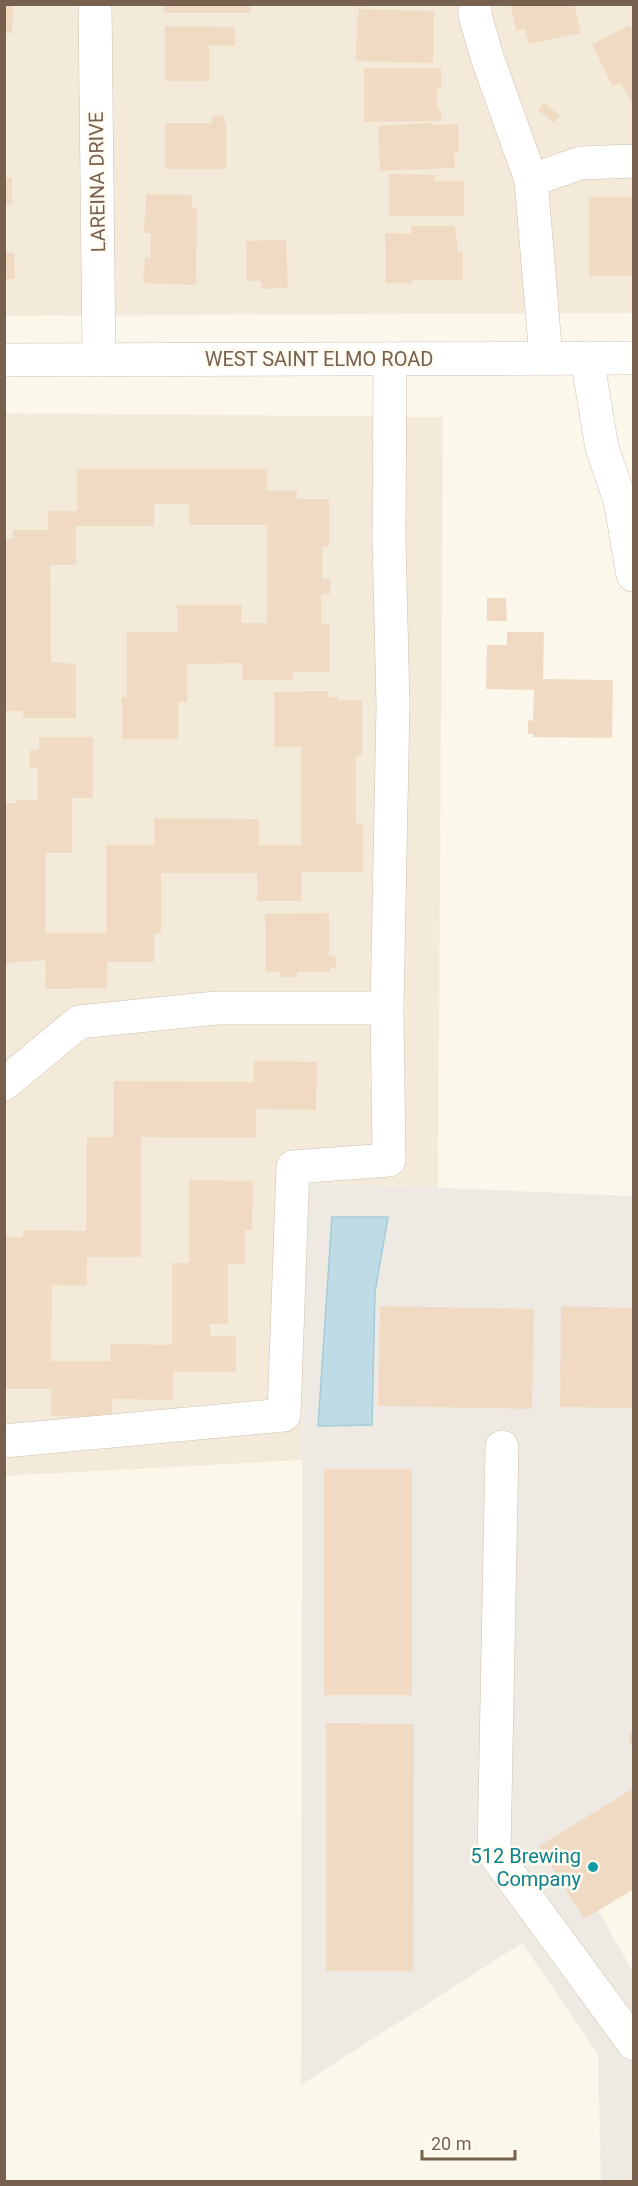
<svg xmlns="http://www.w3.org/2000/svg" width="638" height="2186" font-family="Roboto,sans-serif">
	<rect width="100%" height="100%" fill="#fcf7eb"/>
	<g fill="#f4ead9">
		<path d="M4,5h629v308l-628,3z"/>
		<path d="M5,413l438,4 -5,770 -135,-5 -1,278 -297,16z"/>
	</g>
	<path fill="#eee9e3" d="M303,1182l330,14v683l-40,22 40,71v209h-32l-3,-127 -76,-111 -221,142z"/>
	<path fill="#bfdce6" stroke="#a5cbd7" stroke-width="1.5" d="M332,1217h56l-13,75 -3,133 -54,1z"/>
	<g fill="#f1dac3">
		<path d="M4,4h9l-1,29h-8z"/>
		<rect x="164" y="4" width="86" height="9"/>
		<path d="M356,4h18v2l-18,1z"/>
		<path d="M510,4h64l7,29 -52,11 -4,-15 -9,2z"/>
		<path d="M359,9l75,2 -1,52 -77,-2 1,-45 2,-1z"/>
		<path d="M630,25l4,7v75l-14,-24 -7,4 -21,-43z"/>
		<path d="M165,26l70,1v19l-26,-1v36h-44z"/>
		<path d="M364,68h77v21l-4,-1v21l4,1v11l-77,1z"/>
		<path d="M544,103l16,12 -6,8 -16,-13z"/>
		<path d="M223,115l1,7h2v47h-61v-46h47v-7z"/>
		<path d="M431,123l1,2 26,-1 1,29h-5l1,15 -75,3 -2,-45z"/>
		<path d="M389,174l46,1v6h29v35h-75z"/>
		<rect x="4" y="178" width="8" height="27"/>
		<path d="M146,194l46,1v13h5l-1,77 -53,-2 2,-26 5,1 1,-25h-7z"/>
		<rect x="589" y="197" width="45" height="79"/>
		<path d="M411,226h44l3,26h5v28h-51v3h-26l-1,-50 26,1z"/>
		<path d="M286,240l2,48 -27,1v-8h-14l-1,-40z"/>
		<path d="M4,253h10l1,26h-11z"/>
		<path d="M77,469h190v22l30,-1v9h32v48h-7v32h8v15h-9v30h9l-1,48h-36v8h-51v-17l-55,1v38h-9v37h-56v-42h5v-65h50v-27h65l-1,18h26v-98h-78v-21h-35v22h-78v39h-26l1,97 25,2v54h-53v-7h-19v-172h9v-9h35v-19h29z"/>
		<path d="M487,598h19l1,23h-20z"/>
		<path d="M507,632h37l-1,47 70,1 -1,58 -79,-1v-3h-5v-14l5,1 1,-31 -48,-1 1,-44h20z"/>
		<path d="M328,691v6h10v3h24v55h-6v68l7,1v48h-61v29h-45v-28h-96v61h-7v28h-47v26l-62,1 1,-29 -42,3v-156l2,-4h11v-3h21v-32h-8v-18h9v-13h54v61h-21v55h-26v80h60v-88h48v-27l105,1v26h42v-98h-27v-55z"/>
		<path d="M329,913v42l7,1v12h-6v4h-33v5h-17v-5l-14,-1 -1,-57z"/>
		<path d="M254,1061l63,1 -1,48 -60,-1v29l-115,-1v120h-54v29l-35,-1 -1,76h59l1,-17 61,1v-82h17v-83l64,1 -1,49h-7v34h-17v60h-18v12h26v36h-63v28l-61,-1v18l-61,-1v-27h-47v-152h19v-7l63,1 1,-94h26l1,-56 140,1z"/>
		<path d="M380,1306l154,3 -2,100 -154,-3z"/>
		<path d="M561,1306l73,2v100l-74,-1z"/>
		<rect x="324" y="1469" width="88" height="226"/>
		<path d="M326,1723l88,1 -1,247h-87z"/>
		<path d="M630,1733h4v12l-5,-1z"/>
		<path d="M634,1788v101l-50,30 -45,-73z"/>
	</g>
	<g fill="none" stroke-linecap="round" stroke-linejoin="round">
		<defs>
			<g id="minor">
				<path d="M95,4l4,356"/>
				<path d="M475,4v11l12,42 44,123 15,178"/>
				<path d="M531,180l50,-17 53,-2"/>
				<path d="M587,358l15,90 18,52 13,75"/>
				<path d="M4,360l630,-2"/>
				<path d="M387,1008l6,-303 -4,-165 1,-181"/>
				<path d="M4,1084l75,-62 137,-14h171l2,152 -96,7 -9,248 -280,26"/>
				<path d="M502,1447l-8,406 140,191"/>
			</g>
		</defs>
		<use href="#minor" stroke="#cec0b0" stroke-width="34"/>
		<use href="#minor" stroke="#fff" stroke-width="33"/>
	</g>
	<circle fill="#0f9aa8" stroke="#fffbf1" stroke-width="2" cx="593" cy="1867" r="6"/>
	<g text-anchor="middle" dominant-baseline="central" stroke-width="5" stroke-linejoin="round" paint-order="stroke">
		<g font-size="20" fill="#77614e" stroke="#fffbf1">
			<text transform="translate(97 182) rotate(-91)">LAREINA DRIVE</text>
			<text x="319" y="359">WEST SAINT ELMO ROAD</text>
		</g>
		<g font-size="20" fill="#0d838f" stroke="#fffbf1" text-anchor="end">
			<text x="581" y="1856">512 Brewing<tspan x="581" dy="23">Company</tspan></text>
		</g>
	</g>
	<rect width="638" height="2186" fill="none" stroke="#77614e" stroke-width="12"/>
	<path d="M422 2150v9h93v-9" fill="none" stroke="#77614e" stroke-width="3"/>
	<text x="431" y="2150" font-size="18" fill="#77614e" stroke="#fffbf1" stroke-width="4.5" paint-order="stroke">20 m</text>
</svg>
